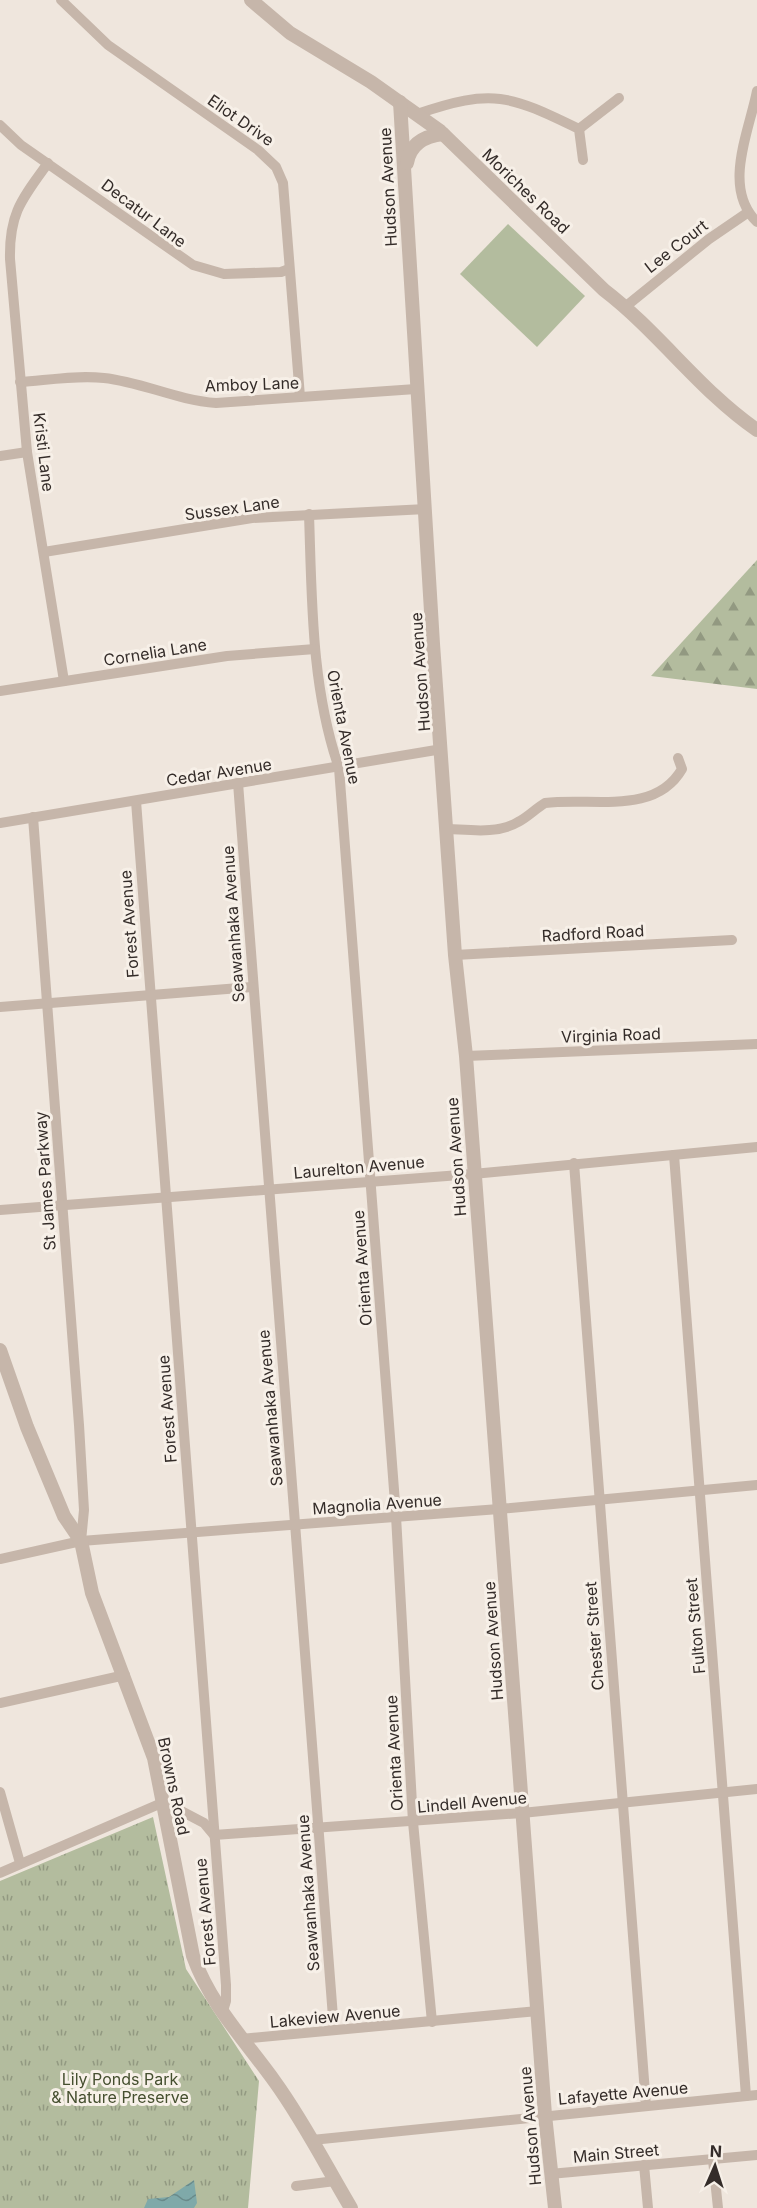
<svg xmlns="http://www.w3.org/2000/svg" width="757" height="2208" font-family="Inter,sans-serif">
	<defs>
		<pattern id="forest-firs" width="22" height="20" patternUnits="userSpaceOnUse" patternTransform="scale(1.5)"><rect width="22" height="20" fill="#b3bc9e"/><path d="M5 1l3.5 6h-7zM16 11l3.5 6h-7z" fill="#929981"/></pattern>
		<pattern id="park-tufts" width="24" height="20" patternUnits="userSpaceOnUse" patternTransform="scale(1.5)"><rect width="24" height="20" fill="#b3bc9e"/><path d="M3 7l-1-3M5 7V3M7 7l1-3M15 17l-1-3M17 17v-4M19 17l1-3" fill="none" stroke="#929981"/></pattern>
		<pattern id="water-waves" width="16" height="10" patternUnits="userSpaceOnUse" patternTransform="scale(1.5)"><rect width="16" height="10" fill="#7fa9a9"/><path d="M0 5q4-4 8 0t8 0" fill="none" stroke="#698a8a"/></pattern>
	</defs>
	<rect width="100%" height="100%" fill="#efe6dd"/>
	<path fill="url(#forest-firs)" d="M757,560v129l-106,-13z"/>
	<path fill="url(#park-tufts)" d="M153,1817l33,152 73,112 -11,127h-248v-327z"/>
	<path fill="#b3bc9e" d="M508,224l77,72 -48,51 -77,-73z"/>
	<path fill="url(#water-waves)" d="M194,2180l3,23 -3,5h-50l4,-9 21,-2z"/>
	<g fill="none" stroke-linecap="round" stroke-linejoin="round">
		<g stroke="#c6b6aa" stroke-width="10">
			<path d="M61,0l47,45 150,105 18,17 7,16 17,214"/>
			<path d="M757,91c-8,41 -35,97 0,131"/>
			<path d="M417,114c76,-26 92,-19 162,15l4,31"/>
			<path d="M0,125l21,20 172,120 31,9 57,-2 8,-3"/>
			<path d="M579,129l40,-31"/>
			<path d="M48,163c-26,36 -39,50 -38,96l17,193 37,229"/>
			<path d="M625,307l84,-68 38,-26"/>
			<path d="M20,382c28,-2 56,-7 84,-4 38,4 72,22 112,25l200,-14"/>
			<path d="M0,456l27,-4"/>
			<path d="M309,514c3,86 2,173 30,254l57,748 17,306 19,200"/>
			<path d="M44,552l208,-34 174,-9"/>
			<path d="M0,691l227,-35 88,-7"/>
			<path d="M238,783l96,1247"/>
			<path d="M136,801l90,1184v16l-4,13"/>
			<path d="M33,817l46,608 5,85 -3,31"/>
			<path d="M0,823l442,-74"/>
			<path d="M449,829c22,1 49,5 69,-7 10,-5 17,-13 27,-19 47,-6 110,13 137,-34l-4,-11"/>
			<path d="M455,955l277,-15"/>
			<path d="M0,1007l252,-20"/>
			<path d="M466,1056l291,-12"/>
			<path d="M674,1155l72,941"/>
			<path d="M574,1163l72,943"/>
			<path d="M0,1210l473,-36 284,-27"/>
			<path d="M0,1559l81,-18 418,-32 258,-24"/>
			<path d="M0,1703l125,-28"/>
			<path d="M0,1792l20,71"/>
			<path d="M0,1873l164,-71 40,21 10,12 308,-22 235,-24"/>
			<path d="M241,2039l297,-28"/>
			<path d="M312,2140l445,-45"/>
			<path d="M713,2160l5,48"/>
			<path d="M644,2165l4,43"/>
			<path d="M550,2174l207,-19"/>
			<path d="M296,2186l39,-5"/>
		</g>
		<g stroke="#c6b6aa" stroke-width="14">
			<path d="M251,0l39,33 81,49 69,49 164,159c55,42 96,101 153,140"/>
			<path d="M400,102l33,542 22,311 11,101 79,1059 10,93"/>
			<path d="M407,163c3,-19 17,-27 36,-29"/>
			<path d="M0,1350l27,77 37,89 17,25 11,52 62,165 39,198c18,50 52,84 82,126 29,40 51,84 76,126"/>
		</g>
	</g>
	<g text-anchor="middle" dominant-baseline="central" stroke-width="6" stroke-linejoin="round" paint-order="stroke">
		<g font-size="16" fill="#342c29" stroke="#f7f0e8">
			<text transform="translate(241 120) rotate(35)">Eliot Drive</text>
			<text transform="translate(388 187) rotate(-93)">Hudson Avenue</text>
			<text transform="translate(526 191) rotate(44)">Moriches Road</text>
			<text transform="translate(144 213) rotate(37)">Decatur Lane</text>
			<text transform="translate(676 246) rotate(-38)">Lee Court</text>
			<text transform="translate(252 384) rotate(-2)">Amboy Lane</text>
			<text transform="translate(44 452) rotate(83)">Kristi Lane</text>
			<text transform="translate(232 508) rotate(-8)">Sussex Lane</text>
			<text transform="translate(155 652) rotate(-9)">Cornelia Lane</text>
			<text transform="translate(420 672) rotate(-94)">Hudson Avenue</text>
			<text transform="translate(344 727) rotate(79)">Orienta Avenue</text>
			<text transform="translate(219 772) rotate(-9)">Cedar Avenue</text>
			<text transform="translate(129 924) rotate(-94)">Forest Avenue</text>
			<text transform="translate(233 924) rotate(-94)">Seawanhaka Avenue</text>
			<text transform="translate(593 933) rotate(-3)">Radford Road</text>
			<text transform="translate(611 1035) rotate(-2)">Virginia Road</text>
			<text transform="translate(456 1157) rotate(-94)">Hudson Avenue</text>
			<text transform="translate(359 1167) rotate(-5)">Laurelton Avenue</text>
			<text transform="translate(45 1181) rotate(-94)">St James Parkway</text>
			<text transform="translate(362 1268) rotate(-94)">Orienta Avenue</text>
			<text transform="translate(270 1408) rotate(-95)">Seawanhaka Avenue</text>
			<text transform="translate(167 1409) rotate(-94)">Forest Avenue</text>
			<text transform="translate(377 1504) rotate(-4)">Magnolia Avenue</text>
			<text transform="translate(695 1626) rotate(-95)">Fulton Street</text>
			<text transform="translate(594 1636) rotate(-94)">Chester Street</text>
			<text transform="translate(493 1641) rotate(-94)">Hudson Avenue</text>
			<text transform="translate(394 1753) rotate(-93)">Orienta Avenue</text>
			<text transform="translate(174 1786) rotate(78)">Browns Road</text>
			<text transform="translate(472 1802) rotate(-5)">Lindell Avenue</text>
			<text transform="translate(308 1893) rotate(-94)">Seawanhaka Avenue</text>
			<text transform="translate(205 1912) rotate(-95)">Forest Avenue</text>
			<text transform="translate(335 2016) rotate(-5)">Lakeview Avenue</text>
			<text transform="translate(623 2093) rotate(-5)">Lafayette Avenue</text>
			<text transform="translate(530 2126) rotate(-95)">Hudson Avenue</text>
			<text transform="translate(616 2153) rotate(-5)">Main Street</text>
		</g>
		<g font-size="16" fill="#454f2f" stroke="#f7f0e8">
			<text x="120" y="2079">Lily Ponds Park<tspan x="120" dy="18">&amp; Nature Preserve</tspan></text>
		</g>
	</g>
	<g transform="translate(715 2166) rotate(3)" stroke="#f7f0e8" stroke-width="4.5" paint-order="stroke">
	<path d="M0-4.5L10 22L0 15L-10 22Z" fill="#342c29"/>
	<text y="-9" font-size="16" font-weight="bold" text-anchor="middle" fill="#342c29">N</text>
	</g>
</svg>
